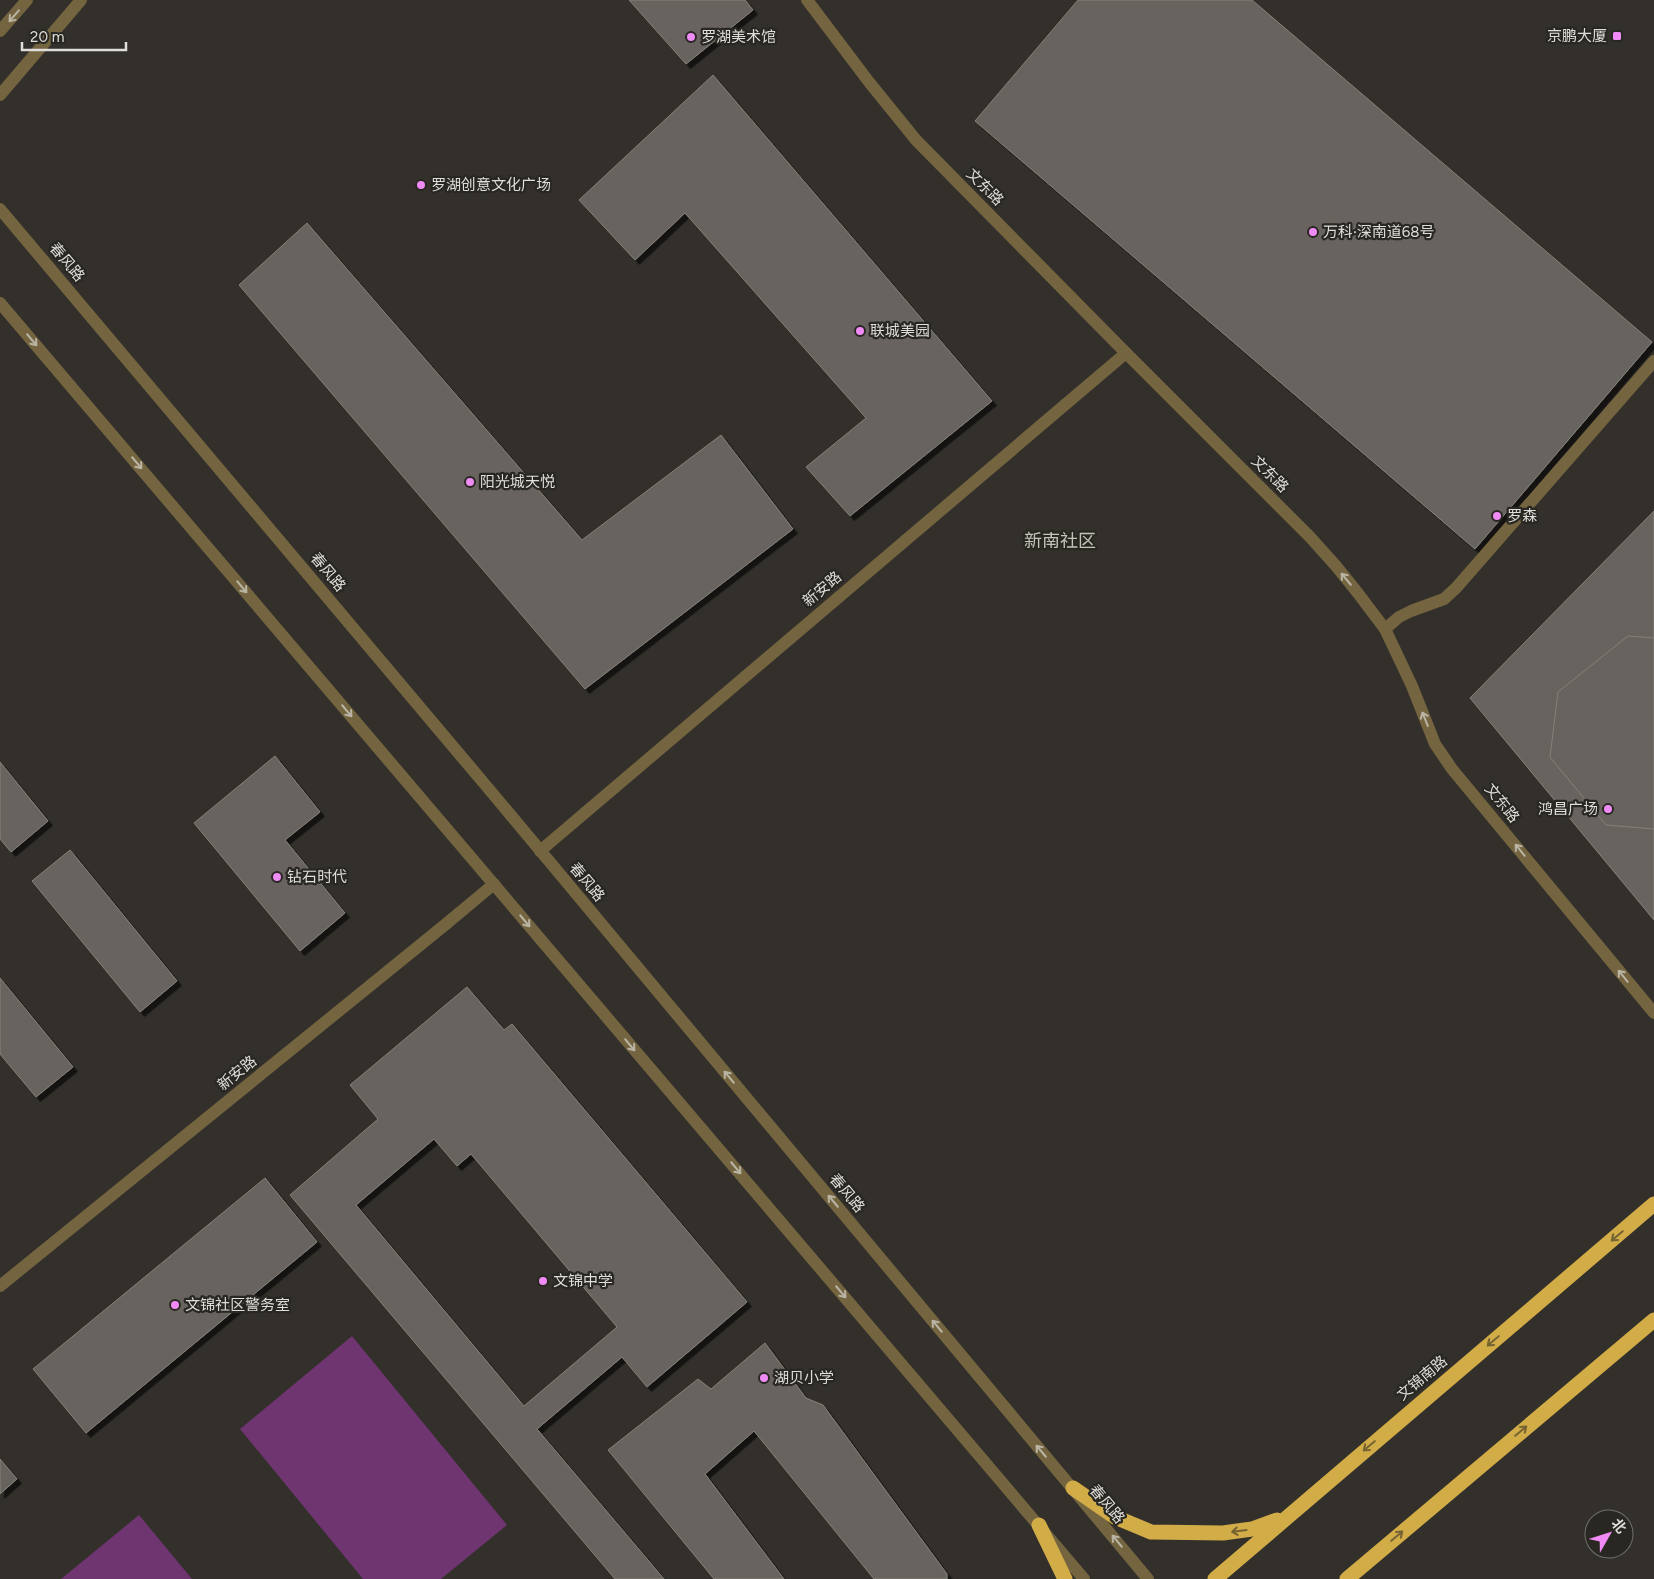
<svg xmlns="http://www.w3.org/2000/svg" width="1654" height="1579" font-family="Figtree,'Noto Sans SC',sans-serif">
	<defs>
		<filter id="shadow"><feDropShadow dx="4.5" dy="4.5" stdDeviation="0" flood-color="#0009"/></filter>
	</defs>
	<rect width="100%" height="100%" fill="#33302b"/>
	<g fill="#6e3570">
		<path d="M352,1336l155,189 -66,54h-78l-123,-150z"/>
		<path d="M139,1515l53,64h-131z"/>
	</g>
	<g fill="#67645e" stroke="#84817a" fill-rule="evenodd" filter="url(#shadow)">
		<path d="M629,0h116l8,10 -67,54z"/>
		<path d="M1078,0h174l400,342 -177,207 -500,-428z"/>
		<path d="M713,75l279,326 -142,115 -44,-49 60,-49 -181,-205 -50,47 -56,-60z"/>
		<path d="M307,223l275,317 139,-105 72,94 -208,160 -346,-404z"/>
		<path d="M1654,511v409l-184,-222z"/>
		<path d="M1628,636l26,2v191l-48,-4 -56,-68 8,-65z"/>
		<path d="M275,756l45,56 -35,28 60,73 -45,38 -106,-128z"/>
		<path d="M0,762l48,59 -37,31 -11,-13z"/>
		<path d="M70,850l107,131 -37,31 -108,-131z"/>
		<path d="M0,978l73,89 -37,30 -36,-43z"/>
		<path d="M467,987l37,43 8,-6 235,278 -100,85 -25,-30 -85,72 127,150h-49l-325,-384 88,-76 -28,-34zM434,1139l23,27 14,-12 146,173 -93,79 -168,-201z"/>
		<path d="M265,1178l52,64 -231,191 -53,-64z"/>
		<path d="M765,1343l41,55 17,7 124,169v5h-73l-120,-148 -49,43 79,105h-70l-106,-129 90,-71 13,10z"/>
		<path d="M0,1459l17,20 -17,15z"/>
	</g>
	<g fill="none" stroke-linecap="round" stroke-linejoin="round">
		<g stroke="#746540" stroke-width="12">
			<path d="M807,0l62,82 47,58 210,213 184,184 26,29 21,26 28,37 27,57 23,58 17,25 202,244"/>
			<path d="M0,31l27,-31"/>
			<path d="M0,95l81,-95"/>
			<path d="M0,209l493,585 655,785"/>
			<path d="M0,303l1084,1276"/>
			<path d="M1385,629l14,-12 12,-6 33,-12 12,-11 198,-227"/>
			<path d="M540,851l586,-498"/>
			<path d="M0,1286l446,-362 48,-40"/>
		</g>
		<g stroke="#d2ac47" stroke-width="15">
			<path d="M1073,1488l42,29 36,15 72,1 29,-4 25,-9"/>
			<path d="M1039,1525l26,54"/>
			<path d="M1215,1579l439,-375"/>
			<path d="M1347,1579l307,-259"/>
		</g>
	</g>
	<defs><path id="oneway-shaft" d="M-6 0H5M1.5-3L5.5 0L1.5 3" fill="none" stroke-width="1.6" stroke-linecap="round" stroke-linejoin="round" transform="scale(1.25)"/></defs>
	<g stroke="#bab4a4">
		<use href="#oneway-shaft" transform="translate(14 16) rotate(131)"/>
		<use href="#oneway-shaft" transform="translate(32 340) rotate(50)"/>
		<use href="#oneway-shaft" transform="translate(137 463) rotate(50)"/>
		<use href="#oneway-shaft" transform="translate(1346 579) rotate(-130)"/>
		<use href="#oneway-shaft" transform="translate(242 587) rotate(50)"/>
		<use href="#oneway-shaft" transform="translate(347 711) rotate(50)"/>
		<use href="#oneway-shaft" transform="translate(1425 719) rotate(-112)"/>
		<use href="#oneway-shaft" transform="translate(1520 850) rotate(-129)"/>
		<use href="#oneway-shaft" transform="translate(525 921) rotate(50)"/>
		<use href="#oneway-shaft" transform="translate(1623 976) rotate(-129)"/>
		<use href="#oneway-shaft" transform="translate(630 1045) rotate(50)"/>
		<use href="#oneway-shaft" transform="translate(729 1077) rotate(-130)"/>
		<use href="#oneway-shaft" transform="translate(736 1168) rotate(50)"/>
		<use href="#oneway-shaft" transform="translate(833 1201) rotate(-130)"/>
		<use href="#oneway-shaft" transform="translate(841 1292) rotate(50)"/>
		<use href="#oneway-shaft" transform="translate(937 1326) rotate(-130)"/>
		<use href="#oneway-shaft" transform="translate(1041 1451) rotate(-130)"/>
		<use href="#oneway-shaft" transform="translate(1117 1541) rotate(-130)"/>
	</g>
	<g stroke="#756332">
		<use href="#oneway-shaft" transform="translate(1617 1236) rotate(140)"/>
		<use href="#oneway-shaft" transform="translate(1493 1341) rotate(140)"/>
		<use href="#oneway-shaft" transform="translate(1521 1431) rotate(-40)"/>
		<use href="#oneway-shaft" transform="translate(1369 1446) rotate(140)"/>
		<use href="#oneway-shaft" transform="translate(1239 1531) rotate(173)"/>
		<use href="#oneway-shaft" transform="translate(1397 1536) rotate(-40)"/>
	</g>
	<g fill="#f08bf5" stroke="#292721" stroke-width="2">
		<rect x="1612" y="31" width="10" height="10" rx="2.5"/>
		<circle cx="691" cy="37" r="5"/>
		<circle cx="421" cy="185" r="5"/>
		<circle cx="1313" cy="232" r="5"/>
		<circle cx="860" cy="331" r="5"/>
		<circle cx="470" cy="482" r="5"/>
		<circle cx="1497" cy="516" r="5"/>
		<circle cx="1608" cy="809" r="5"/>
		<circle cx="277" cy="877" r="5"/>
		<circle cx="543" cy="1281" r="5"/>
		<circle cx="175" cy="1305" r="5"/>
		<circle cx="764" cy="1378" r="5"/>
	</g>
	<g text-anchor="middle" dominant-baseline="central" stroke-width="4.5" stroke-linejoin="round" paint-order="stroke">
		<g font-size="15" fill="#dfdeda" stroke="#292721" text-anchor="start">
			<text x="1607" y="36" text-anchor="end">京鹏大厦</text>
			<text x="701" y="37">罗湖美术馆</text>
			<text x="431" y="185">罗湖创意文化广场</text>
			<text x="1323" y="232">万科·深南道68号</text>
			<text x="870" y="331">联城美园</text>
			<text x="480" y="482">阳光城天悦</text>
			<text x="1507" y="516">罗森</text>
			<text x="1598" y="809" text-anchor="end">鸿昌广场</text>
			<text x="287" y="877">钻石时代</text>
			<text x="553" y="1281">文锦中学</text>
			<text x="185" y="1305">文锦社区警务室</text>
			<text x="774" y="1378">湖贝小学</text>
		</g>
		<g font-size="15" fill="#dfdeda" stroke="#292721">
			<text transform="translate(985 187) rotate(45)">文东路</text>
			<text transform="translate(67 262) rotate(50)">春风路</text>
			<text transform="translate(1270 474) rotate(45)">文东路</text>
			<text transform="translate(328 572) rotate(50)">春风路</text>
			<text transform="translate(822 589) rotate(-40)">新安路</text>
			<text transform="translate(1502 803) rotate(51)">文东路</text>
			<text transform="translate(587 882) rotate(50)">春风路</text>
			<text transform="translate(237 1073) rotate(-39)">新安路</text>
			<text transform="translate(847 1193) rotate(50)">春风路</text>
			<text transform="translate(1422 1378) rotate(-40)">文锦南路</text>
			<text transform="translate(1107 1504) rotate(50)">春风路</text>
		</g>
		<g font-size="18" fill="#c5c2bb" stroke="#292721">
			<text x="1060" y="541">新南社区</text>
		</g>
	</g>
	<g transform="translate(1609 1534) rotate(51)"><circle r="24" fill="#292721" stroke="#72706b"/>
	<path d="M0-4L9 19L0 12L-9 19Z" fill="#f08bf5"/>
	<text y="-8" font-size="14" font-weight="bold" text-anchor="middle" fill="#dfdeda">北</text>
	</g>
	<path d="M22 42v8h104v-8" fill="none" stroke="#dfdeda" stroke-width="2.5"/>
	<text x="30" y="42" font-size="15" fill="#dfdeda" stroke="#292721" stroke-width="4" paint-order="stroke">20 m</text>
</svg>
